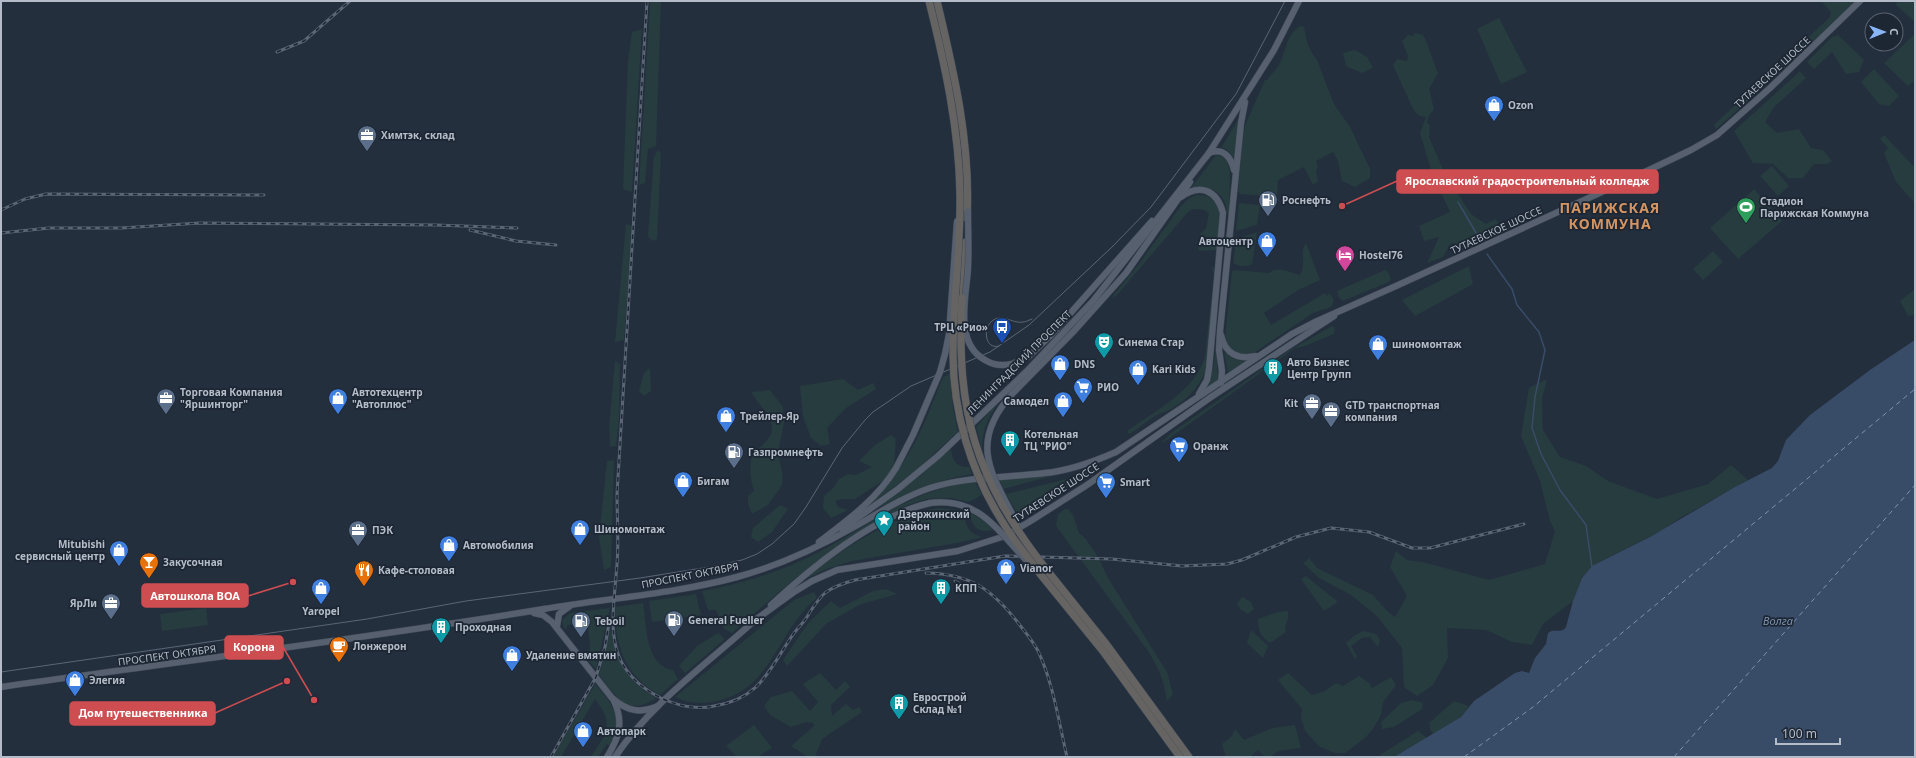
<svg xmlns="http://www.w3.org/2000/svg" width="1916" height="758" font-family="'Noto Sans',sans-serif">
	<rect width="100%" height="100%" fill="#242f3e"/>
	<g fill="#263c3f">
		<path d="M650,1h11l-5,145 -8,3 -3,34 -6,2z"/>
		<path d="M1821,1h36l-22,23 -119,105 -2,-4 3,-3 113,-105 1,-5z"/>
		<path d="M1899,1h16v21l-20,-18z"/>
		<path d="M1499,18l28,54 -26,12 -24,-55z"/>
		<path d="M1300,26l4,1 3,15 5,11 5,7 17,44 16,23 20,42v9l-15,9 -13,-6 -4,-20 -5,-9 -17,9 2,6 -2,5 2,9 -5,4 -9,-18 -26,13 -1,17 -37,-3 -2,-3 5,-57 3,-11 19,-43h2c4,-6 9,-10 12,-15 7,-14 7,-30 21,-39z"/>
		<path d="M642,29l-10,163 -9,-3 5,-129 4,-28z"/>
		<path d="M1415,33l8,2c7,13 9,24 15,38l-9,16 5,20 -6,8 -1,6 3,2 -1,12 16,37 26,40 15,10 10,-5 5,9 -10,2 -2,5 -22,11 -16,-3 -8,14 -16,6 12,-26 -15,4 -5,-15 31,-14 -18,-39 -12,-40 6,-16 -7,-1 -6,-7 -20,-44 4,-6 10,2 1,-5 -6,-15 6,-6 5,1z"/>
		<path d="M1915,34v46l-7,6 -24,-23z"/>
		<path d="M1838,35l26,25 -5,12 -13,2 -14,-22 -18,17 -7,-7 25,-25z"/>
		<path d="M1355,50l12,7 6,11 -11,5 -16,-7 -3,-13z"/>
		<path d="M1874,69l25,27 -10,10 -10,-2 -18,-22z"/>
		<path d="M1800,71l6,7 -32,29 -9,15 12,11 22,-4 12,19 12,2 9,11 -5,3h-13l-11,14h-15l-15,-14 -20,-1 -19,-32z"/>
		<path d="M1238,120l-3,39 -9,-10 -5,-1z"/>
		<path d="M1884,135l31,33v35l-19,-21 -12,-29 4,-5 -8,-9z"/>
		<path d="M658,150l3,3 -4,86 -4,2 -4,-3 -1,-3 6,-78z"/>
		<path d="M1216,155l8,2 3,4 3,11 -1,44c-3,-4 -2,-10 -5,-15 -6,-13 -20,-16 -33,-13z"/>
		<path d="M1772,166l17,20 -11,10 -18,-20z"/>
		<path d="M1754,189l28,32 -44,38 -28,-31z"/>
		<path d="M1196,195c32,-2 23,33 22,54l-3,1 -15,1 -2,-2 2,-15 6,-6 3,-14 -4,-4 -12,-1 -5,3 -72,84 -4,1 26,-32 43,-59 7,-7z"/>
		<path d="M1239,203l21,2 -3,20 -21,6z"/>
		<path d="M626,224l7,2 -9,114 -9,2z"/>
		<path d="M1257,232l-5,32c-6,3 -14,3 -19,-1l3,-24z"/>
		<path d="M1306,243l14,37 -22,10 -34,23 7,12 54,-32 2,3 3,-3 4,8 -3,6 -18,6 -61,41 -9,1 -12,-5 -6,-12 7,-67 3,-1 34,3c10,-8 21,0 31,2 7,-12 -1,-23 6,-32z"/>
		<path d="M1713,251l10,11 -20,18 -10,-11z"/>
		<path d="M1211,266l4,4 -8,97c-6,19 -21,34 -38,43 -6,3 -12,4 -17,8 -7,4 -17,14 -23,16l-2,-3c28,-20 68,-40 78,-74l9,-83z"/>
		<path d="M1469,266l4,18 -58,32 -13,-16z"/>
		<path d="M1385,270l3,2 3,7 -2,3 -46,19 -4,-3 -2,-7z"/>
		<path d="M1915,289v26l-7,1 -8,-15z"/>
		<path d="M1332,326l3,2 -1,6 -29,12 -10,2 -132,95 -1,-1 9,-9 119,-83z"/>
		<path d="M1216,345l2,35 -12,8 7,-19z"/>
		<path d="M1224,352c7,6 14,10 23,9l-19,12z"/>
		<path d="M615,361l5,3 -1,56 -3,26 -6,1 -1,-20z"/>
		<path d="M650,368l1,23 -7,5 -5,-5 5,-18z"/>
		<path d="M950,374l3,34 5,24 -49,44 -41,30c41,-41 54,-76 75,-129z"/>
		<path d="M843,379l15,11 15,-7 3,6 -30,19 -19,20 3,16 -9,2 -10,-8 -8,-22 -3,-30z"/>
		<path d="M1547,379l-5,20 1,31 17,27 26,9 22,15 49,18 51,-15 23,-19 17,15 -68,38 -19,13 -69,35 -10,12 -9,23 -30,23 -11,21 -20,-3 -26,-12 -39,-2 1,30 -15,27 -16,11 -13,-9 -2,-39 -25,-32 -26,-21 -32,-17 -16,-15 6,-5 8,10 56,27 14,16 8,6 12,-21 -17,-29 6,-16 11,9 16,2 66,18 56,-16 10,-33 -5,-10 -10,-40 -19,-45 8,-48z"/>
		<path d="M770,390l13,17 1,16 -6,29 5,25 -1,8 -14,20 -16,9 -4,-10v-8l6,-5c-3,-9 -5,-22 -3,-31 3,-14 28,-20 19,-39 -4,-10 -13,-19 -19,-29z"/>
		<path d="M1001,400c-12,15 -19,29 -19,49l-6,-22z"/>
		<path d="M891,435l5,4 -2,27 -10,14 -29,19h-13l-7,2 3,6 10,3 -17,8 -8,-10 1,-12 9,-8 6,-9 9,-5 8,1 16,-8 -13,-6 16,-16z"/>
		<path d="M951,449c1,12 6,19 18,18l3,7c-36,6 -67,19 -98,37l47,-36z"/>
		<path d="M614,460l-3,107 -7,3 -5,-32 8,-77z"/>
		<path d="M1102,466l-82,52 -14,-24 69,-17z"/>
		<path d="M1056,475l-53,14 -4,-10z"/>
		<path d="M975,482l7,13 -13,7 -18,-4 -24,1 -19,6 -33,17 -38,24 -46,36 -59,51 -8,-4 -8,-19h-8l-6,-19c41,-7 80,-20 117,-39 53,-28 95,-64 156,-70z"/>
		<path d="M780,505l8,4 -16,23 -14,10 -7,-5 2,-9z"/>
		<path d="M938,508l28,3c-3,13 3,23 16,26l-25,6 -105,18 -23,7 -28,13c38,-29 89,-65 137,-73z"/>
		<path d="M1065,509h3l5,6 6,18 6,5 13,19 10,21 59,94 6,22 -6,7c-3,-21 -8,-32 -19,-50l-92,-125 2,-12z"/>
		<path d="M971,513l15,10 7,7c-12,4 -24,-3 -22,-17z"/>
		<path d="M1306,576l32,26 -14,9 -23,-32z"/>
		<path d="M886,589l11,5 -38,11 -33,19 -39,42 -4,-6 25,-37 23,-22 9,7 33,-17z"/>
		<path d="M814,592l3,6c-39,31 -45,92 -100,103 -16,3 -28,3 -42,-4l119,-97z"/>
		<path d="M696,594l5,21 -49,7 -3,-21z"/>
		<path d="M1242,597l9,5 3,7 -6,5 -7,-4 -4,-6z"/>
		<path d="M643,603c4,21 1,62 30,67l5,9 -18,16c-36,-19 -45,-50 -45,-88z"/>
		<path d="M206,608l2,17 -46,6 -2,-17z"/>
		<path d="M610,608l-14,61 -10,-11 4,-9 -2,-25 -21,1v3l-3,1 -2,-9 8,-7z"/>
		<path d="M1288,611v8l-3,8 1,5 -16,11c-10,-7 -12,-12 -12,-24l20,-7z"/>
		<path d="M611,625c3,35 15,55 45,73 -29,20 -40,-2 -57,-23z"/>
		<path d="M1251,630l17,16 -5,12 -16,-15z"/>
		<path d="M1363,631l13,3 4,6 -2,7 -8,-10 -8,1 -11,8 6,10 -2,3 -9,-16 8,-7z"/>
		<path d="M718,633l7,6 -40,34 -6,-7 18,-20z"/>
		<path d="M820,673l16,17 9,-9 5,6 -19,18 1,11 14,-12 7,6 6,-3 3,5 -40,27 -7,18h-7l-17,-11 23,-20 -1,-3 -7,-1 -15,5 -21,-12 -6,-9 7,-9 21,-6 18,20 8,-9 -15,-18z"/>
		<path d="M1288,673l24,22 13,-4 11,-8 7,3 16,-10 10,7 3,5 19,-11 5,8 -13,17 -2,13 -8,14 -8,9 -20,15h-10l-15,-6 -15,-16 -4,-13 1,-9 -24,-29z"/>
		<path d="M595,684c18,21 29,34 15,62l-3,-2 -9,13h-7c16,-25 24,-32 4,-58l-34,58h-8z"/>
		<path d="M1412,700l11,3 -1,6 -28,18 -12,2 -1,-7 20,-19z"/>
		<path d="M1454,701l15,5 -8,11 -27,17 -4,-4 -1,-7z"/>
		<path d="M754,725l18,23 -15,9h-20l-11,-11z"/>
		<path d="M1295,725l6,23 -22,3 -10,6h-4l-7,-7 -8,7h-24l-4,-13 10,-8 3,-7 9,11 28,-12z"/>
		<path d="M1418,731l9,7 -33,19h-17z"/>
	</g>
	<path fill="#394c67" d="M1915,340v417h-521l67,-40 13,-16 41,-28 7,-2 7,2 6,-15 11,-14 2,-11c6,-5 14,1 18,-6l7,-26 9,-23 10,-12 58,-29 85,-50 37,-19 6,-7 8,-21 24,-25 60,-45z"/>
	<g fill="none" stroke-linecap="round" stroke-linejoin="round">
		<g stroke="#394c67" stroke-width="1.5">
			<path d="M1458,202l21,36"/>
			<path d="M1487,254l25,35 5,16 22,27 6,18 -10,47 -3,31 9,26 19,36 26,35 6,42"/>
		</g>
		<g stroke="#7c92b1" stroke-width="1" stroke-dasharray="5 4" stroke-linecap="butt">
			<path d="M1464,757l69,-50 382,-318"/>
			<path d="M1674,757l241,-272"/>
		</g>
		<defs>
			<g id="primary">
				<path d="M1209,153c14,-6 22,4 25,17"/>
				<path d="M1207,156l67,-106 25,-49"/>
				<path d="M1181,197c19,-14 36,-7 42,16l-14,156 -2,11 -8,14"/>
				<path d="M1221,335c4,19 17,25 35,21"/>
				<path d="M1012,364l16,-7 24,-23 100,-113"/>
				<path d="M1221,383l1,-12 -3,-21 1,-19 21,-208 4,-21"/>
				<path d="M1012,394l62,-63 52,-58 64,-91"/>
				<path d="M842,529l56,-40 40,-33 90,-86 65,-69 116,-148"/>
				<path d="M819,542c29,-22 58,-43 77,-74"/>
				<path d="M771,605c41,-38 103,-89 159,-102"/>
				<path d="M534,613l9,2 9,7 60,76c15,13 28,16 46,8"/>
				<path d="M751,623l43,-31 18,-11 25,-11 121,-19 47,-15 24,-14 58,-37 124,-88 123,-81"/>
				<path d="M557,626l2,-12 11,-8"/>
				<path d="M1,687c181,-26 362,-48 543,-78 64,-11 130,-15 193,-32 41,-11 80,-29 117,-50 25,-14 49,-30 76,-39 38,-12 76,-10 115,-15 24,-2 48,-11 71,-21l176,-118 23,-12 81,-36 232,-106 63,-30 26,-15 53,-47 90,-87"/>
				<path d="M607,757c12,-19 17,-35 7,-56"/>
				<path d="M615,757c36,-54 92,-93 139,-136"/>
			</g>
			<g id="trunk">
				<path d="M929,1c16,64 30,127 31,193"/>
				<path d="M937,1c17,71 34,143 30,217"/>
				<path d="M963,296l3,-54"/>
				<path d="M1046,569l61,76 82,112"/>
				<path d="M1041,575l61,75 78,107"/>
			</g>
		</defs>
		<use href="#primary" stroke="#414a57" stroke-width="7"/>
		<use href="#trunk" stroke="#434c59" stroke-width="8"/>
		<use href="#primary" stroke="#56606e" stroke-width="6"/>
		<use href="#trunk" stroke="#656462" stroke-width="7"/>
		<g stroke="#5a6575" stroke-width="1">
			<path d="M999,346c-14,4 -16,-17 -8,-24 10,-10 21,2 32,0 3,0 6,-2 9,-3"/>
			<path d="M1,672l366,-53 99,-18 174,-23 75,-12 27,-6 15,-6 15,-10 22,-20 12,-17 36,-59 23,-28 8,-8 38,-26 79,-34 39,-27 83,-78 39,-40 85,-113 49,-93"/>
		</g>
		<defs>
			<g id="rail">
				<path d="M647,1l-30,493c0,23 2,47 0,70 -4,57 -17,103 44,134 17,8 35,12 53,8 45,-7 54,-34 76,-67 4,-7 10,-13 15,-19 6,-9 11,-19 20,-27 9,-7 19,-10 30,-13l150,-24 107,3 70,7 45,-2 15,-4 54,-23 35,-9 38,4 43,16h18l94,-24"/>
				<path d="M277,52l27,-11 46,-40"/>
				<path d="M1,210l24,-11 21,-5 218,1"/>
				<path d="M470,230l46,11 40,4"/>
				<path d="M1,233l48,-5h72l79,-5 236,2 81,3"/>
				<path d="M926,573c45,1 66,16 93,51 6,8 14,17 19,27 15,31 21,72 29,106"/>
				<path d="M955,581l21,11"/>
				<path d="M551,757l45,-80 9,-30 4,-24"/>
			</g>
		</defs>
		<use href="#rail" stroke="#5a6575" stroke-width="3"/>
		<use href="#rail" stroke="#1d2633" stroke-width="1.5" stroke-dasharray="4.5" stroke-linecap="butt"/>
		<defs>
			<g id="primary-bridge">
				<path d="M968,211c0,19 1,39 0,58 -2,29 -14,74 17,91 8,5 18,6 27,4"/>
				<path d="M1012,394c-44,49 -21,79 5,129"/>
				<path d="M896,468l17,-33 27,-63 5,-18 4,-20 8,-113"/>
				<path d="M930,503c49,-6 67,27 97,58"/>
			</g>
			<g id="trunk-bridge">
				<path d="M960,194c1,53 -7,107 -7,160 0,59 18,118 49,167 11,19 26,36 39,54"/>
				<path d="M962,298c-6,115 13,180 84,271"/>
			</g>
		</defs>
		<use href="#primary-bridge" stroke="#414a57" stroke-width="7" stroke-linecap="butt"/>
		<use href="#trunk-bridge" stroke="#434c59" stroke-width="8" stroke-linecap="butt"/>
		<use href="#primary-bridge" stroke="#56606e" stroke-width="6"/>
		<use href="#trunk-bridge" stroke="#656462" stroke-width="7"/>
	</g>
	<defs>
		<symbol id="shop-pin" viewBox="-11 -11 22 30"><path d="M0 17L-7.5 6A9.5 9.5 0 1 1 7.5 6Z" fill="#3f7fe0" stroke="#1d2633"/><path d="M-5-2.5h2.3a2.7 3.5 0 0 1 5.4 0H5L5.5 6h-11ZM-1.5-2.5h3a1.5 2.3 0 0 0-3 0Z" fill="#fff"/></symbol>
		<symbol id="office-pin" viewBox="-11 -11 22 30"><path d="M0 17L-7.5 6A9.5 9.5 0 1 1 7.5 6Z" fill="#5c6f8a" stroke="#1d2633"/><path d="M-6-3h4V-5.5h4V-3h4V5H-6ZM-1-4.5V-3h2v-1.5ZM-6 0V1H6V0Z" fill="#fff"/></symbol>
		<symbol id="fuel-pin" viewBox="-11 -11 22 30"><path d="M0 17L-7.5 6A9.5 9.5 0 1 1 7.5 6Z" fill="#5c6f8a" stroke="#1d2633"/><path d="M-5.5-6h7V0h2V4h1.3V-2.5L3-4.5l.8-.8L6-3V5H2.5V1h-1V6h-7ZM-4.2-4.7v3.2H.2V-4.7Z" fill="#fff"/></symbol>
		<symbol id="stadium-pin" viewBox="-11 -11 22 30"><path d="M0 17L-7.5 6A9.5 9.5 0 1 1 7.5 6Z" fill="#2e9e5b" stroke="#1d2633"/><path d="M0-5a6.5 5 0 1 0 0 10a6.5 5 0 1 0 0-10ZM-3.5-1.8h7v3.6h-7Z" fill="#fff"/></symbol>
		<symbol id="hotel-pin" viewBox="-11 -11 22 30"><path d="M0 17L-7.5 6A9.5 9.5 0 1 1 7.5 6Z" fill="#d1479c" stroke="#1d2633"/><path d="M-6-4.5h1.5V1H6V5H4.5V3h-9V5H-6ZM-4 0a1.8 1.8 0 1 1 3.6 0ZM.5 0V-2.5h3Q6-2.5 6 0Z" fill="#fff"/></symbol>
		<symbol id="bus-pin" viewBox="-11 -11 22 30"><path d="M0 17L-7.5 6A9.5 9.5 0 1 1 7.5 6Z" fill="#1a4fb4" stroke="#1d2633"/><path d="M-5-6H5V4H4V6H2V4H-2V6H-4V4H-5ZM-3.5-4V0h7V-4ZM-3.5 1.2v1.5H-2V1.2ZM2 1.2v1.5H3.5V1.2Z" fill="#fff"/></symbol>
		<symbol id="theatre-pin" viewBox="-11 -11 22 30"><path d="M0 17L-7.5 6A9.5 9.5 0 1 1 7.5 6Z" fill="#0f9aa8" stroke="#1d2633"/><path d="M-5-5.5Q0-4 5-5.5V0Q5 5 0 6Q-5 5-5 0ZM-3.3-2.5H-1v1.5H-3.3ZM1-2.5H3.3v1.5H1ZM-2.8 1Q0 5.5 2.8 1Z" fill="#fff"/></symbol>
		<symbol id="building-pin" viewBox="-11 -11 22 30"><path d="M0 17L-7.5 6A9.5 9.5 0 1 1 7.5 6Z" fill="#0f9aa8" stroke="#1d2633"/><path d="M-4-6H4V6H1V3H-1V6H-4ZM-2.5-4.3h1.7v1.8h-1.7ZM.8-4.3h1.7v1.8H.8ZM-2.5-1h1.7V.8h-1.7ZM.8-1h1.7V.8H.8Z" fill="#fff"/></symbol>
		<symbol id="supermarket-pin" viewBox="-11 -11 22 30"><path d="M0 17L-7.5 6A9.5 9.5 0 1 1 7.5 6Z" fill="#3f7fe0" stroke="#1d2633"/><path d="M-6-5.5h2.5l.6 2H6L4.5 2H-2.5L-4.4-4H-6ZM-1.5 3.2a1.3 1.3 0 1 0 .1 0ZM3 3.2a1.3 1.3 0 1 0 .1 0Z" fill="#fff"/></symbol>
		<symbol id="sight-pin" viewBox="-11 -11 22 30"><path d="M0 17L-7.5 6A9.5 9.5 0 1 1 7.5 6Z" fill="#0f9aa8" stroke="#1d2633"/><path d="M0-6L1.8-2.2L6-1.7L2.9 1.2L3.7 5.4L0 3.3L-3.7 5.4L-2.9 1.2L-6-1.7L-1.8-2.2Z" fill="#fff"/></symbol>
		<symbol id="bar-pin" viewBox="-11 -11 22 30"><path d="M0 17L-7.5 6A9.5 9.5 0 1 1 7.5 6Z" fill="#e8710a" stroke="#1d2633"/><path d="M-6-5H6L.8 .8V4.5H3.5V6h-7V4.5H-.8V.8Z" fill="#fff"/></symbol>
		<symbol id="restaurant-pin" viewBox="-11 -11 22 30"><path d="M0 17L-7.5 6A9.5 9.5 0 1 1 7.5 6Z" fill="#e8710a" stroke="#1d2633"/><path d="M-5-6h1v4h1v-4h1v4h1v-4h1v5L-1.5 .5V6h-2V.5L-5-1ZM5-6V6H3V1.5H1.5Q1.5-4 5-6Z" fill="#fff"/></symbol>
		<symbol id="cafe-pin" viewBox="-11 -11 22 30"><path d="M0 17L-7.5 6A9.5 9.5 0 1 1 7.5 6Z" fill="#e8710a" stroke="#1d2633"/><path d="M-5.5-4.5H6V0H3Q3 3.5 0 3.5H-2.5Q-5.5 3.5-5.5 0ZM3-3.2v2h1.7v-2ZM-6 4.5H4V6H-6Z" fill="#fff"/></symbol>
	</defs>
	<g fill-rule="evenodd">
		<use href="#shop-pin" x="1483" y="94" width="22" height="30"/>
		<use href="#office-pin" x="356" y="124" width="22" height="30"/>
		<use href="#fuel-pin" x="1257" y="189" width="22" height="30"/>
		<use href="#stadium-pin" x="1735" y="196" width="22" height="30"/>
		<use href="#shop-pin" x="1256" y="230" width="22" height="30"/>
		<use href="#hotel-pin" x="1334" y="244" width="22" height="30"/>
		<use href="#bus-pin" x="991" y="316" width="22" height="30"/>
		<use href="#theatre-pin" x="1093" y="331" width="22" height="30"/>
		<use href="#shop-pin" x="1367" y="333" width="22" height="30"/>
		<use href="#shop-pin" x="1049" y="353" width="22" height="30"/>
		<use href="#building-pin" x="1262" y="357" width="22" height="30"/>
		<use href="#shop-pin" x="1127" y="358" width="22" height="30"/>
		<use href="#supermarket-pin" x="1072" y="376" width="22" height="30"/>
		<use href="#office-pin" x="155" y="387" width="22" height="30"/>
		<use href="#shop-pin" x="327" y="387" width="22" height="30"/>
		<use href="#shop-pin" x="1052" y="390" width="22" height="30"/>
		<use href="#office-pin" x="1301" y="392" width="22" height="30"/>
		<use href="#office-pin" x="1320" y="400" width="22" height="30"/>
		<use href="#shop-pin" x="715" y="405" width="22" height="30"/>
		<use href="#building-pin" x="999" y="429" width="22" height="30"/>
		<use href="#supermarket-pin" x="1168" y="435" width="22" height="30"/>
		<use href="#fuel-pin" x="723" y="441" width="22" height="30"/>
		<use href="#shop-pin" x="672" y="470" width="22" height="30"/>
		<use href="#supermarket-pin" x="1095" y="471" width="22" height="30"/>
		<use href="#sight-pin" x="873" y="509" width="22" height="30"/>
		<use href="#shop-pin" x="569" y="518" width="22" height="30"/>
		<use href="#office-pin" x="347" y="519" width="22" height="30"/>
		<use href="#shop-pin" x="438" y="534" width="22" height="30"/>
		<use href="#shop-pin" x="108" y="539" width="22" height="30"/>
		<use href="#bar-pin" x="138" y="551" width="22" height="30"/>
		<use href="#shop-pin" x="995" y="557" width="22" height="30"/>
		<use href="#restaurant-pin" x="353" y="559" width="22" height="30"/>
		<use href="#shop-pin" x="310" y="577" width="22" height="30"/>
		<use href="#building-pin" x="930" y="577" width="22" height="30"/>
		<use href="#office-pin" x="100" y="592" width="22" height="30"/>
		<use href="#fuel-pin" x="663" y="609" width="22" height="30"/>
		<use href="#fuel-pin" x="570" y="610" width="22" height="30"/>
		<use href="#building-pin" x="430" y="616" width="22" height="30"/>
		<use href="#cafe-pin" x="328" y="635" width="22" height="30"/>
		<use href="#shop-pin" x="501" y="644" width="22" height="30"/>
		<use href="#shop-pin" x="64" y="669" width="22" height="30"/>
		<use href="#building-pin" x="888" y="692" width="22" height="30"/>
		<use href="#shop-pin" x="572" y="720" width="22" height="30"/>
	</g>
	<g text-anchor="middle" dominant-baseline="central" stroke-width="3.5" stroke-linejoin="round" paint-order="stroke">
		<g font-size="10" fill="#b4bcc9" stroke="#1d2633">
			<text transform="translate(1772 72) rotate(-43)">ТУТАЕВСКОЕ ШОССЕ</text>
			<text transform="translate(1496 230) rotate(-25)">ТУТАЕВСКОЕ ШОССЕ</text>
			<text transform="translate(1019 362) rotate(-45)">ЛЕНИНГРАДСКИЙ ПРОСПЕКТ</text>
			<text transform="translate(1056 492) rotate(-33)">ТУТАЕВСКОЕ ШОССЕ</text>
			<text transform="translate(690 575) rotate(-11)">ПРОСПЕКТ ОКТЯБРЯ</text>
			<text transform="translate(167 655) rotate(-8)">ПРОСПЕКТ ОКТЯБРЯ</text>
		</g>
		<g font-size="10" font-weight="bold" fill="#b4bcc9" stroke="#1d2633" text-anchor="start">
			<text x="1508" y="105">Ozon</text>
			<text x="381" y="135">Химтэк, склад</text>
			<text x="1282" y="200">Роснефть</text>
			<text x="1760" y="201">Стадион<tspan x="1760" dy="12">Парижская Коммуна</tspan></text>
			<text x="1253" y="241" text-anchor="end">Автоцентр</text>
			<text x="1359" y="255">Hostel76</text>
			<text x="988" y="327" text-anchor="end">ТРЦ «Рио»</text>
			<text x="1118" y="342">Синема Стар</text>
			<text x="1392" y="344">шиномонтаж</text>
			<text x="1287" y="362">Авто Бизнес<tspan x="1287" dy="12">Центр Групп</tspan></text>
			<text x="1074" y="364">DNS</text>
			<text x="1152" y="369">Kari Kids</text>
			<text x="1097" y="387">РИО</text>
			<text x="180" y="392">Торговая Компания<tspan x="180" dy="12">"Яршинторг"</tspan></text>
			<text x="352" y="392">Автотехцентр<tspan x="352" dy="12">"Автоплюс"</tspan></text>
			<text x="1049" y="401" text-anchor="end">Самодел</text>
			<text x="1298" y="403" text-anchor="end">Kit</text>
			<text x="1345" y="405">GTD транспортная<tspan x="1345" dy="12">компания</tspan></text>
			<text x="740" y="416">Трейлер-Яр</text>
			<text x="1024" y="434">Котельная<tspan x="1024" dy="12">ТЦ "РИО"</tspan></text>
			<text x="1193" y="446">Оранж</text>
			<text x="748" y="452">Газпромнефть</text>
			<text x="697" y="481">Бигам</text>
			<text x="1120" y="482">Smart</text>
			<text x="898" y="514">Дзержинский<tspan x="898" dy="12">район</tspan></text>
			<text x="594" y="529">Шиномонтаж</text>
			<text x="372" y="530">ПЭК</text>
			<text x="105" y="544" text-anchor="end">Mitubishi<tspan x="105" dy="12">сервисный центр</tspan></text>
			<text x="463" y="545">Автомобилия</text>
			<text x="163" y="562">Закусочная</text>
			<text x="1020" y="568">Vianor</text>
			<text x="378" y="570">Кафе-столовая</text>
			<text x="955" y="588">КПП</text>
			<text x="97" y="603" text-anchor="end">ЯрЛи</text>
			<text x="321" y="611" text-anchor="middle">Yaropel</text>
			<text x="688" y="620">General Fueller</text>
			<text x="595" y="621">Teboil</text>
			<text x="455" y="627">Проходная</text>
			<text x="353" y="646">Лонжерон</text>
			<text x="526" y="655">Удаление вмятин</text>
			<text x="89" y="680">Элегия</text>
			<text x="913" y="697">Еврострой<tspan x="913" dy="12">Склад №1</tspan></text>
			<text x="597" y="731">Автопарк</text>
		</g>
		<g font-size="11" font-style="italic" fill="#7c92b1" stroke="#1d2633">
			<text x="1778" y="620">Волга</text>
		</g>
		<g font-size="14" font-weight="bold" letter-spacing="1" fill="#d59563" stroke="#1d2633">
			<text x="1610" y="207">ПАРИЖСКАЯ<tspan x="1610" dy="16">КОММУНА</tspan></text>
		</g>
	</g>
	<path fill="none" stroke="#ce4d50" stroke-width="1.5" d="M1342 206L1397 181M293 582L248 596M314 700L283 647M287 681L215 713"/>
	<g fill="#ce4d50" stroke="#1d2633" stroke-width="1.5">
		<circle cx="1342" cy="206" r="4"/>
		<circle cx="293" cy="582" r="4"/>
		<circle cx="314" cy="700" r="4"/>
		<circle cx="287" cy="681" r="4"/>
	</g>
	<g fill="#ce4d50" stroke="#ce4d50" stroke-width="1.5">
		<rect x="1397" y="170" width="261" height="23" rx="4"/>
		<rect x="142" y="584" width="106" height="23" rx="4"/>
		<rect x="225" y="636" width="58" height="23" rx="4"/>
		<rect x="70" y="702" width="145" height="23" rx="4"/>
	</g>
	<g font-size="11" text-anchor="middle" font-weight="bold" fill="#fff">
		<text x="1527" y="185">Ярославский градостроительный колледж</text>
		<text x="195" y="600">Автошкола ВОА</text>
		<text x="254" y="651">Корона</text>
		<text x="143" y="717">Дом путешественника</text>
	</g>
	<rect width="1916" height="758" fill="none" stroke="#b4bcc9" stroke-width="4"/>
	<g transform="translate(1884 32) rotate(89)"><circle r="19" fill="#1d2633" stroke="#59626f"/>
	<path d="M0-3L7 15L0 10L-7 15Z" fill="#8ab4f8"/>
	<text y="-6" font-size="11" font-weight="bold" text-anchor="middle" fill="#b4bcc9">С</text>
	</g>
	<path d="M1776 738v6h64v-6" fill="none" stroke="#b4bcc9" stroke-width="2"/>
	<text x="1782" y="738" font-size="12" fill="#b4bcc9" stroke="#1d2633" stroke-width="3" paint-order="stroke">100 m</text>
</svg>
